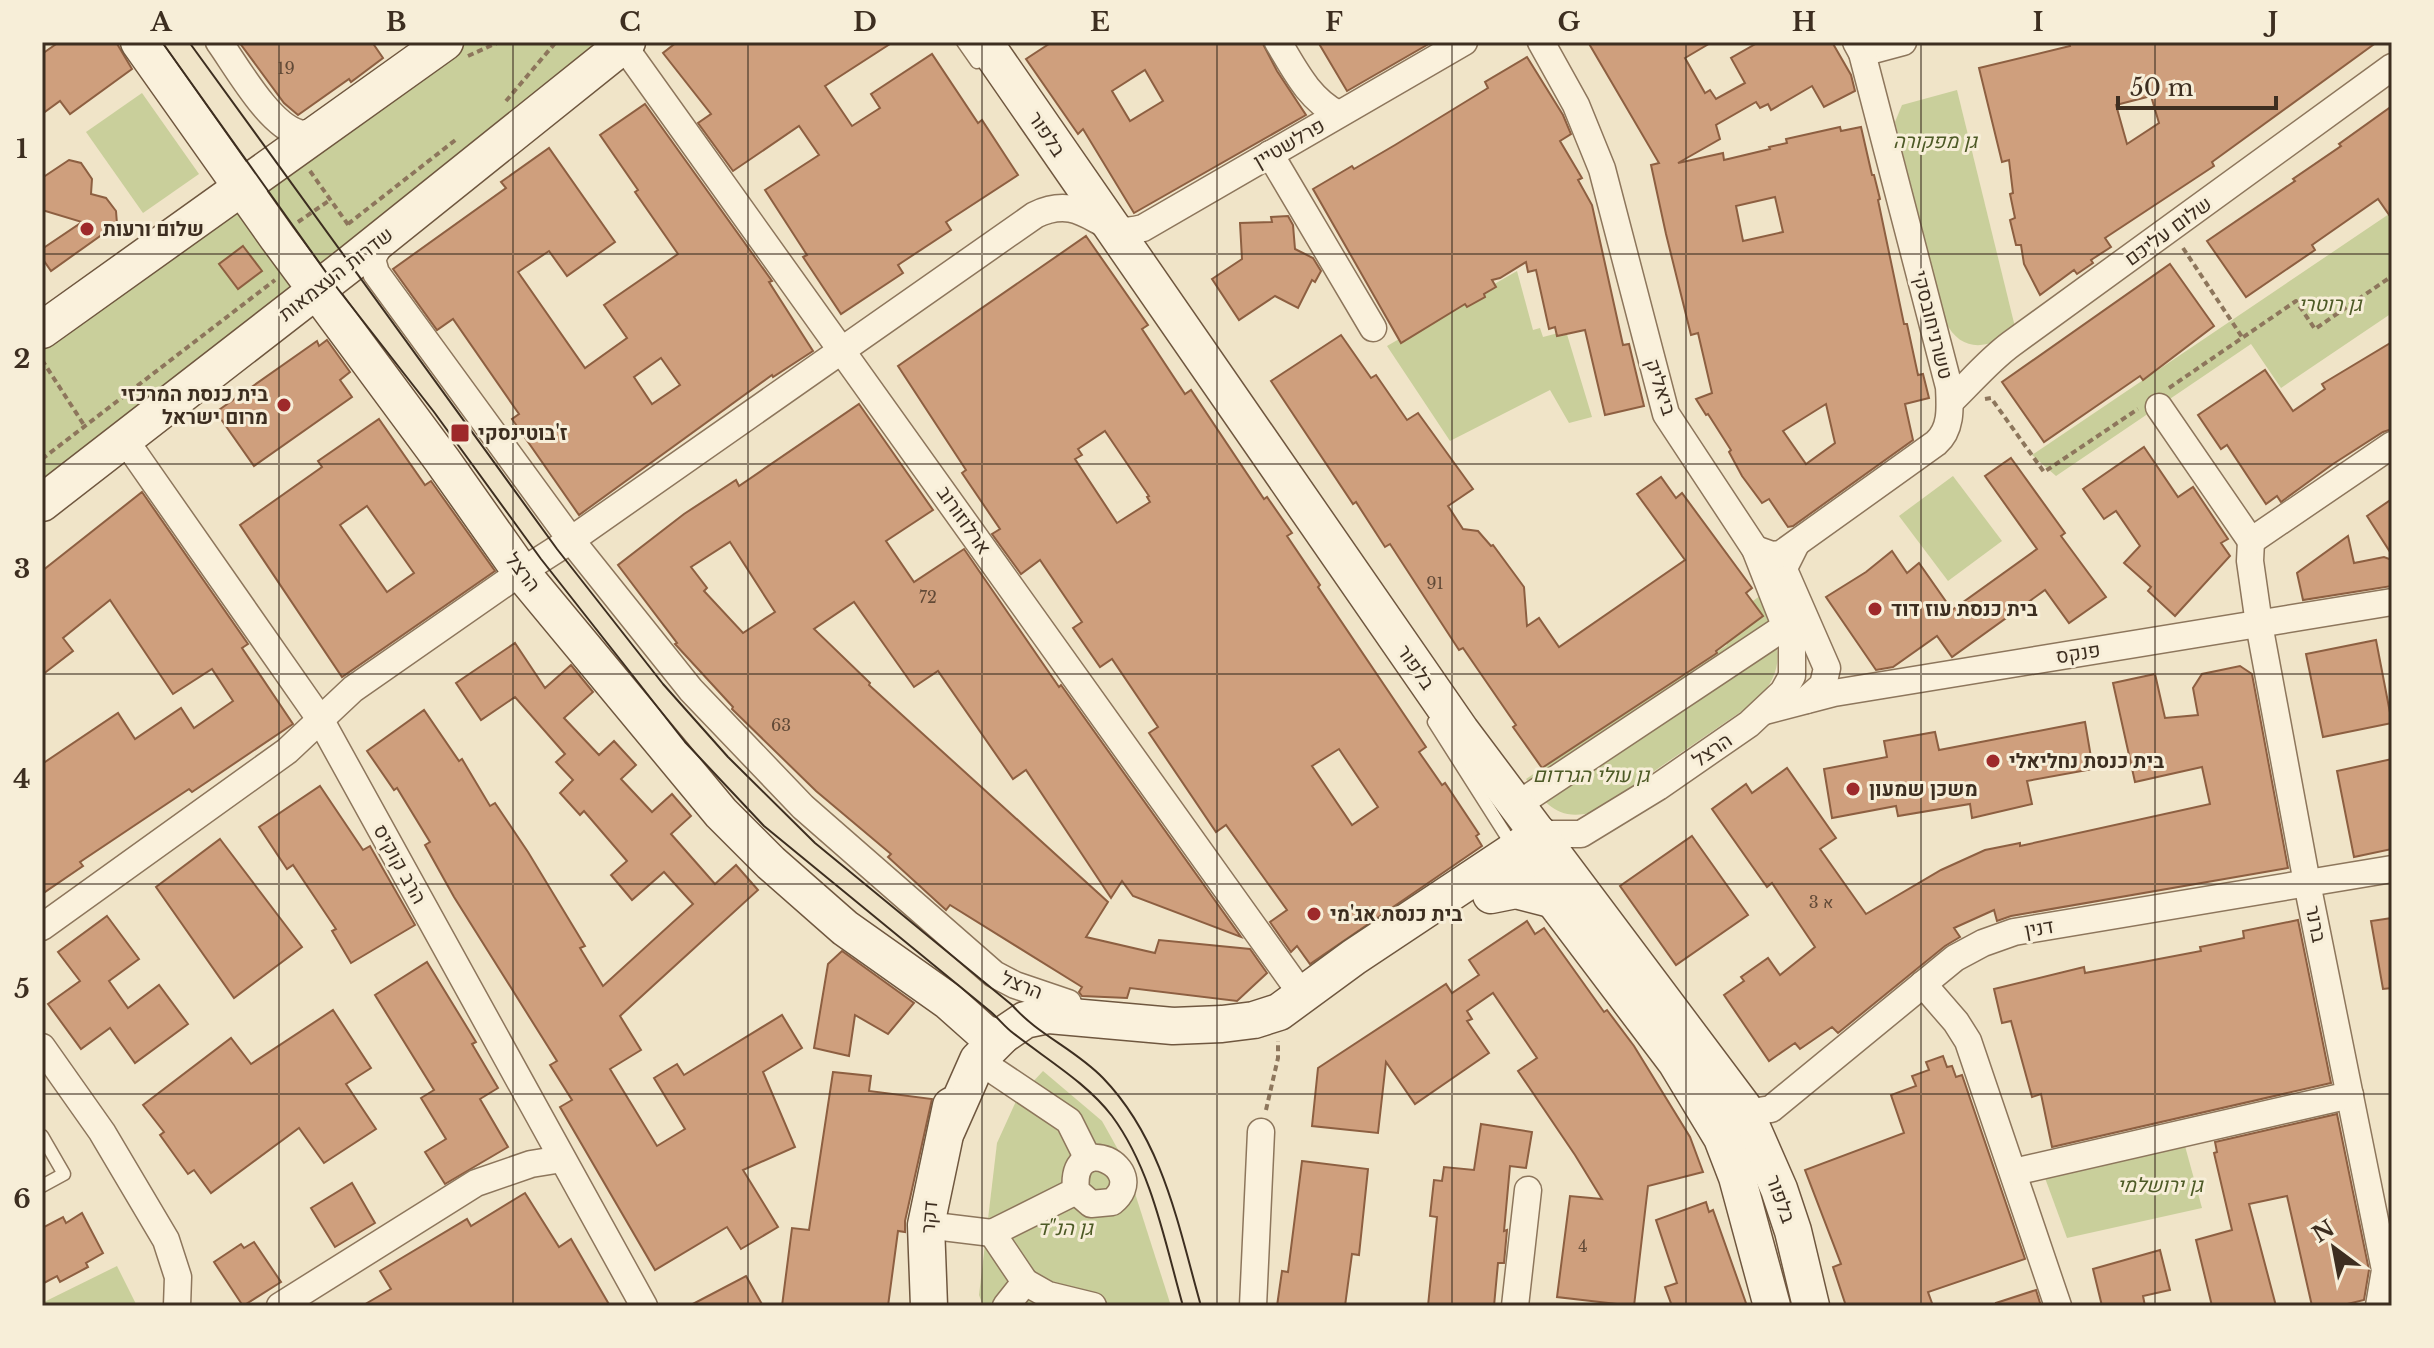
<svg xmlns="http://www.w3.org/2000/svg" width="2434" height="1348" font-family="'Libre Baskerville',Heebo,serif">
	<rect width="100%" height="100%" fill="#f0e4c8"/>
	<g fill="#c9cf9b">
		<path d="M463,42h139l-560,440v-141z"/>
		<path d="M1957,90l59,241c-27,17 -54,24 -71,-10l-50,-199 7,-17z"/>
		<path d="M142,93l57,81 -56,39 -57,-81z"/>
		<path d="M2392,212v101l-111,75 -30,-44 -195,132 -24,-21z"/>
		<path d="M1517,271l16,59 7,-2 3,9 23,-6 26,86 -23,6 -19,-33 -100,51 -63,-95z"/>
		<path d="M1953,476l49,65 -54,40 -49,-65z"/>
		<path d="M1760,596c16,43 32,69 -5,106l-159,109c-36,12 -50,-6 -70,-32l201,-134 -11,-19z"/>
		<path d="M1043,1071l59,50 23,41 46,144h-188l-4,-11 18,-152 20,-44z"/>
		<path d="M2185,1146l17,62 -135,30 -22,-60z"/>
		<path d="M117,1266l20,40h-95v-3z"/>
	</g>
	<g fill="#cf9f7d" stroke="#8d5f41" stroke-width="2" fill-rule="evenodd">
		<path d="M59,42h57l16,27 -62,45 -10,-13 -18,13v-60z"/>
		<path d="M239,42h133l11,16 -32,24 -2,-3 -51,36 -14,-12z"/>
		<path d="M677,42h216l-68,44 27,40 28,-18 -9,-14 61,-40 46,69 4,-3 36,55 -72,47 5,8 -53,35 5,8 -62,41 -38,-57 4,-2 -42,-65 54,-35 -20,-29 -66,45 -35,-48 13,-9 -48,-61z"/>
		<path d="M1052,42h210l15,29 29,44 -172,98 -51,-84 -5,5 -52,-75zM1145,70l18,31 -33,20 -18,-30z"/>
		<path d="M1318,42h114l-85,49z"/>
		<path d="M1588,42h124l-27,16 20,35 5,-3 6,9 29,-16 -14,-25 28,-16h73l19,33 4,16 -31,16 -12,-21 -41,24 -3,-6 -8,4 -4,-6 -40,23 4,14 -42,24 45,-10 1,7 46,-11 -1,-2 18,-4 -1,-4 54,-12 1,4 20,-4 11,48h2l6,24 -2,1 26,124h3l11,51 5,-1 6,24 -24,6 8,36 -120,86 -5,1 -19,-28 -7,4 -20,-27 -13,-24 2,-2 -23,-36 -2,1 -10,-16 16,-6 -14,-60 -7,2 -25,-101 -15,-69 8,-2zM1775,197l8,35 -40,9 -7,-35zM1826,404l9,39 -29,21 -23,-33z"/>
		<path d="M2069,42h308l-165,120 2,4 -109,72 6,9 -20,13 2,3 -16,11 -3,-4 -34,25 -16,-31 -3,-19h-5l-6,-25 5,-2 -5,-24 3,-1 -4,-33 -7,2 -23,-94 91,-22zM2151,96l8,27 -32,21 -11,-39z"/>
		<path d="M1527,57l36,58 8,19 -11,7 22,37 -4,2 14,25 31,140 6,-1 15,62 -39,9 -20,-85 -28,6 -2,-9 -6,2 -13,-59 -8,2 -2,-10 -26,16 -8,2 4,7 -12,7 1,3 -18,10 -2,-3 -64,39 -88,-154 39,-23 2,3 41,-24 93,-57 -3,-6z"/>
		<path d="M645,104l127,177 -3,1 44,69 -40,26 -1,-2 -193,140 -67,-96 7,-5 -66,-95 -16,11 -44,-61 113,-81 -5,-6 48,-34 66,94 -48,34 -18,-25 -31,21 67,96 42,-30 -23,-33 74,-51 -43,-62 3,-2 -38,-55zM661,358l19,27 -28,19 -18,-27z"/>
		<path d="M2392,106v113l-14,-20 -66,46 3,5 -69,47 -39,-56 88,-60 -2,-2 48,-33 -2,-2z"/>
		<path d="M69,160l12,3 11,16 -1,15 15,4 10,13 1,13 -66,47 -9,-13v-9l40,-27 -40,-12v-32z"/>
		<path d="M1288,216l5,9 2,24 18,9 8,13 -6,11 -3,-2 -14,28 -23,-12 -36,24 -27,-41 30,-20 -2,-36 32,-1 -1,-5z"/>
		<path d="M1086,236l62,89 -6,4 43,65 6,-4 73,109 3,-2 25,36 -5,3 33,49 -2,2 108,160 -7,5 23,33 3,-2 34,51 -3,2 6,10 -172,118 -13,-18 -6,6 -21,-30 17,-12 -61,-85 -10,7 -67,-99 9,-6 -46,-68 -12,8 -27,-39 9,-6 -42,-62 -19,14 -29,-40 8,-5 -38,-56 4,-3 -68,-104zM1105,431l44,65 -2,1 3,5 -33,21 -42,-64 7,-4 -4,-6zM1339,749l39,58 -26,18 -40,-59z"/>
		<path d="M243,246l19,25 -24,18 -19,-25z"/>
		<path d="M2170,264l44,62 -71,54 -3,-4 -96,66 -42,-60z"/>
		<path d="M1341,335l30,43 5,-3 31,45 11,-7 55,76 -25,17 15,23 15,2 13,15 2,-1 31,42 3,39 12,-8 20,29 126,-87 -48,-66 24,-17 15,21 6,-5 70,95 -6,5 17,23 -47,35 1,2 -175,115 -29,-41 3,-2 -53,-77 -4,2 -69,-106 -5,3 -29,-45 -3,2 -82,-123z"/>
		<path d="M327,340l23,32 -10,8 12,17 -98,69 -38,-54 101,-71 2,5z"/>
		<path d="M2392,342v87l-9,3 -50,32 -52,38 -4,-6 -11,8 -39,-59 -6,4 -23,-34 67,-45 28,41 32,-22 -3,-5z"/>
		<path d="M859,404l74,106 -47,31 28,41 50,-33 95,138 2,-2 180,252 -108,-41 -11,-15 -11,17 -85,-128 -13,9 -75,-108 -24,16 -60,-85 -40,27 56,54 -1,2 239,217 -22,35 69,16 4,-13 91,9 17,24 -30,28 -107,-13 -3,10 -45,-2 -3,-4 3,-5 -132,-82 -4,5 -58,-53 3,-3 -75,-63 -84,-82 1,-2 -58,-63 2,-1 -59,-78 66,-51 52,-34 3,6zM730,542l45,70 -32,21 -39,-42 3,-3 -16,-21z"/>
		<path d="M379,419l46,66 6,-4 64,90 -153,106 -102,-152 82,-58 -4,-6zM367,506l47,67 -27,19 -47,-67z"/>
		<path d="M2144,447l34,50 15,-10 35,52 -7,4 9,13 -55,60 -27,-25 3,-4 -27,-24 16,-17 -24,-35 -12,8 -21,-30z"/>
		<path d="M2011,458l54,75 -4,3 45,61 -37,26 -24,-33 -93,67 -15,-21 -44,31 -17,3 -50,-73 40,-25 26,-21 15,22 12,-10 33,47 85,-61 -52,-73z"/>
		<path d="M142,492l106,152 -6,4 51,76 -101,68 -3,-3 -109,73 3,4 -41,28v-130l76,-51 17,26 46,-31 13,20 39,-27 -21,-32 -39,25 -63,-94 -47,38 10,13 -31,24v-104z"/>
		<path d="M2392,499v56l-25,-39z"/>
		<path d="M2348,536l6,27 30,-6 8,3v26l-89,14 -6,-27z"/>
		<path d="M2376,640l16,83 -69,14 -17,-83z"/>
		<path d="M515,643l30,45 26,-23 22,27 -29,26 35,37 15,-14 22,24 -15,14 31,33 20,-18 19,22 -20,18 44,50 21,-19 22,25 -138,126 21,34 -31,19 47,77 28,-17 -31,-51 23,-14 7,11 98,-60 20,33 -39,24 32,75 -52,23 35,57 -37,22 -14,-22 -72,43 -95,-163 12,-7 -22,-35 7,-4 -103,-164 -29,-52 5,-3 -33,-54 -3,2 -27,-39 57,-41 35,51 3,-2 28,47 5,-3 33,49 57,94 -5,2 23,38 90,-82 -29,-32 -32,28 -21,-25 16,-14 -43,-50 -4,4 -20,-22 13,-13 -17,-18 9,-8 -50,-57 -34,23 -25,-37z"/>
		<path d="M2240,666l12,8 36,194 -277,48 -14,5 -3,-11 -40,18 6,9 -15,9 -107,87 -6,-6 -32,22 -5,-6 -26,18 -45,-66 20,-14 -3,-4 27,-19 12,17 35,-28 -43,-64 -5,4 -55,-78 34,-25 6,9 35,-25 49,70 -16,11 46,65 75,-44 44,-20 35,-7v3l190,-42 -8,-37 -67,15 -22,-99 42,-9 10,44 33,-3 -5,-27 9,-14z"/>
		<path d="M2085,722l8,47 -66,12 5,23 -60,14 -2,-14 -72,12 -2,-10 -64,12 -8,-49 63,-12 -3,-16 51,-9 4,18z"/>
		<path d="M2392,759v90l-38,8 -17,-86z"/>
		<path d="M320,786l43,64 7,-4 45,79 -64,38 -19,-32 4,-2 -43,-64 -6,4 -28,-42z"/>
		<path d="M1692,836l56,79 -72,50 -56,-79z"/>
		<path d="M220,839l82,108 -68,51 -78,-111z"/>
		<path d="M107,916l32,43 -30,22 19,27 31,-23 29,39 -53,39 -25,-35 -29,21 -33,-45 32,-23 -22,-29z"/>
		<path d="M2392,918v70l-9,1 -12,-68z"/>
		<path d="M2298,920l33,163 -279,64 -11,-53 -9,3 -21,-76 -9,2 -8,-34 90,-22 1,6 116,-22 -1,-4 44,-9 -1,-7z"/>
		<path d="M1527,921l8,13 9,-6 60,84 3,-2 27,36 56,91 13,35 -55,14 -14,120 -77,-9 13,-101 32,3 -27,-44 -57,-84 19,-13 -44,-65 -26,18 5,8 -5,2 22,32 -74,51 -29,-42 -8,71 -66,-7 6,-58 128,-84 6,9 27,-18 -10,-15z"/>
		<path d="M842,951l72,52 -26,31 -33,-19 -6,41 -35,-8 14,-84z"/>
		<path d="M427,962l49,80 -4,2 26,44 -18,11 28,48 -63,37 -20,-32 21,-13 -25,-41 13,-8 -59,-95z"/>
		<path d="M333,1010l38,58 -25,16 30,45 -52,34 -25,-35 -88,65 -17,-23 -6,4 -28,-39 4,-3 -21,-27 88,-67 20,26z"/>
		<path d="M1943,1056l4,11 5,-1 4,11 6,-2 63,184 -97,33 5,14h-87l-13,-39 8,-3 -36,-94 99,-37 -13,-38 25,-9 -4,-10 17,-6 -3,-8z"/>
		<path d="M833,1072l38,4 -2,15 63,8 -27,122v11l-7,-1 -10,75h-106l10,-78 17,2z"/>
		<path d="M2337,1114l32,156 -5,30 -25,6h-27l-25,-110 -38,8 27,102h-64l-16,-66 36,-10 -18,-77 3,-1 -2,-10z"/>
		<path d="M1481,1124l51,8 -6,36 -16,-2 -6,65 3,-1 -3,33h-6l-4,43h-66l9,-89 -7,-1 4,-36 8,1 2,-14 30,3z"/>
		<path d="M1302,1161l66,8 -9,86 -7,-1 -7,52h-68l5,-35 6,1z"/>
		<path d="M352,1183l23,40 -40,24 -24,-39z"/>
		<path d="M525,1193l34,54 12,-8 39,67h-248l29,-17 -11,-18 87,-52 4,7z"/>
		<path d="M1706,1202l3,10 4,-2 34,96h-75l-7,-19 12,-4 -21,-63z"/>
		<path d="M82,1213l21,40 -17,10 2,4 -28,15 -3,-6 -15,8v-56l21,-11 3,6z"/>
		<path d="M254,1242l27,40 -38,24 -29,-44 27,-18 3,4z"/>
		<path d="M2160,1250l10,40 -27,6 2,10h-43l-9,-37z"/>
		<path d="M746,1276l17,30h-74z"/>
		<path d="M2036,1290l5,16h-44l-1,-3z"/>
	</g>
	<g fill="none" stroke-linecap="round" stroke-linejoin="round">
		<defs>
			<g id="lane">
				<path d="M963,42l14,20"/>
				<path d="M1434,722l80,126"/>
				<path d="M42,1136l22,38 -22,12"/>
			</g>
			<g id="street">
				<path d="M219,42c18,25 50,83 80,91 7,2 17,-3 25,-5"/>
				<path d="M1278,42c17,28 30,56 60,72"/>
				<path d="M623,45l680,951"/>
				<path d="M1862,53l41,-11"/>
				<path d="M1270,154l103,174"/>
				<path d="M384,237l-12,22 4,14 195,267 120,150 112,117 191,167 21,11 53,18"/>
				<path d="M1950,402c21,-20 38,-41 61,-58l381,-277"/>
				<path d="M2159,407l92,134"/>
				<path d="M125,440l195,279 324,587"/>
				<path d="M2251,541l-1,20 9,63 48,259 78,387 -6,36"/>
				<path d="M2251,541l141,-96"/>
				<path d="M1796,544l-11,22v6l42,96 -4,17 -17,15"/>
				<path d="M1755,549l17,6 9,-1 155,-111c16,-14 14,-36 13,-56l-87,-334 -6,-11"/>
				<path d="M1765,711l69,-18 558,-91"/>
				<path d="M1517,805l269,-179"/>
				<path d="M1539,834h42l77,-47 91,-63 34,-32 9,-16v-33l-37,-94 -89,-135 -64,-245 -26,-64 -35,-63"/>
				<path d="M42,927l245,-176 66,-62 168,-117 50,-32 464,-325c53,-25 64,27 108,13l321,-186"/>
				<path d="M1923,984l33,38 12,19 90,265"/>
				<path d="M42,1047l60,85 64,108 12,37 -1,29"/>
				<path d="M978,1060l91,61 19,38"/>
				<path d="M1743,1107l9,5 19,-3 184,-151 28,-15 31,-11 378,-63"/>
				<path d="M2014,1172l336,-77"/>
				<path d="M926,1225l66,8"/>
				<path d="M1025,1282l-33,-49 84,-42c-7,-64 77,-22 36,11l-21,2 -15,-13"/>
				<path d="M280,1306l196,-123 55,-19 31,-5"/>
				<path d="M1006,1306l19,-24 23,13 45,11"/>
				<path d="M1253,1306l8,-174"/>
				<path d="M1515,1306l13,-116"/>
			</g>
			<g id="secondary">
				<path d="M139,42l138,195 165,223 79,112 200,241 50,50 74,65 103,73 36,32 11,4 8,-2"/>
				<path d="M984,42l477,689 282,376 36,82 14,42 18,75"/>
				<path d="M42,330l403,-288"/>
				<path d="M42,503l308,-239 277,-222"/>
				<path d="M1515,849l161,213 46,76 15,39 35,129"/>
				<path d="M1491,895l25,-5 39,10"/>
				<path d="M947,1130l31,-70 25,-25 22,-15 24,-5 124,11 49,-2 32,-4 25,-8 75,-55 185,-123"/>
				<path d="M929,1306l-3,-81 25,-119"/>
			</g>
		</defs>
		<use href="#lane" stroke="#8d765c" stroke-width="15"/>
		<use href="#street" stroke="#8d765c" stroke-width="29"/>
		<use href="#secondary" stroke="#6f573f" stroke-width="39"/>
		<g stroke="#8d765c" stroke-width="4" stroke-dasharray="6 4" stroke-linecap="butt">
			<path d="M468,56l31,-14"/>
			<path d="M506,101l50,-59"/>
			<path d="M310,171l39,55"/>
			<path d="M298,222l32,-22"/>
			<path d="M348,224l110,-86"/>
			<path d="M2183,248l59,89"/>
			<path d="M42,360l42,65"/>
			<path d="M2169,388l127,-87 19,28 77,-53"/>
			<path d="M1985,399l6,-1 53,74 94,-63"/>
			<path d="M42,459l233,-179"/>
			<path d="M1266,1110l12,-52v-17"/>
		</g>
		<use href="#lane" stroke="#faf1dc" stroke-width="12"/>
		<use href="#street" stroke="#faf1dc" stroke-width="26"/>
		<use href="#secondary" stroke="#faf1dc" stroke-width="36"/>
		<g stroke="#3d2e20" stroke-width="2">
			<path d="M162,42l176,247 96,123 107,147 144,183 79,84 227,186c8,7 14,15 22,21 33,26 74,50 99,83 40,54 53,127 71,190"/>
			<path d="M189,42l368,507 106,135 65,73 87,86 197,162c26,30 63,44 91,73 60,62 75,147 98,228"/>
		</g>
	</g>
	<path fill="none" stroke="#3d2e20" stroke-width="2" stroke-opacity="0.55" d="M279,42v1264M513,42v1264M748,42v1264M982,42v1264M1217,42v1264M1452,42v1264M1686,42v1264M1921,42v1264M2155,42v1264M42,254h2350M42,464h2350M42,674h2350M42,884h2350M42,1094h2350"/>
	<g fill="#9e2a2b" stroke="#f7eed8" stroke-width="3">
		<circle cx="87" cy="229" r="8"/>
		<circle cx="284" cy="405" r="8"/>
		<rect x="450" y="423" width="20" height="20" rx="4"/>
		<circle cx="1875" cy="609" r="8"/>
		<circle cx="1993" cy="761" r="8"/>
		<circle cx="1853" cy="789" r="8"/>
		<circle cx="1314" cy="914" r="8"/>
	</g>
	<g text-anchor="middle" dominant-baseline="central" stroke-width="6" stroke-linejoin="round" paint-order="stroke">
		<g font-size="16" fill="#624a37">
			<text x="286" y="68">19</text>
			<text x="1435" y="583">91</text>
			<text x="928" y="597">72</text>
			<text x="781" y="725">63</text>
			<text x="1821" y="902">3 א</text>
			<text x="1583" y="1246">4</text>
		</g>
		<g font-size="20" fill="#3d2e20" stroke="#f7eed8">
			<text transform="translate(1047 134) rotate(56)">בלפור</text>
			<text transform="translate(1289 143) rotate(-30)">פרלשטיין</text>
			<text transform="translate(2168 231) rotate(-36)">שלום עליכם</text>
			<text transform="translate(336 274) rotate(-38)">שדרות העצמאות</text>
			<text transform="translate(1933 325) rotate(76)">טשרניחובסקי</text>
			<text transform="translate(1661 387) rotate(72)">ביאליק</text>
			<text transform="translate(964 520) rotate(55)">ארלוזורוב</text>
			<text transform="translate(523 572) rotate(52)">הרצל</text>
			<text transform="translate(2078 653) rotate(-9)">פנקס</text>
			<text transform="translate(1416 667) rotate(55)">בלפור</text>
			<text transform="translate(1712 750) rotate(-35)">הרצל</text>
			<text transform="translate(400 864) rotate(61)">הרב קוקיס</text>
			<text transform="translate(2316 924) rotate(79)">ברנר</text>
			<text transform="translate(2039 928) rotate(-10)">דנין</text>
			<text transform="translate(1022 985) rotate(22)">הרצל</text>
			<text transform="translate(1781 1199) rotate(70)">בלפור</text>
			<text transform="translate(929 1217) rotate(-85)">דקר</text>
		</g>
		<g font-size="20" font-style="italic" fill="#4d5a26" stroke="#f7eed8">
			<text x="1935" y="141">גן מפקורה</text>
			<text x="2330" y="304">גן רוטרי</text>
			<text x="1591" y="775">גן עולי הגרדום</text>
			<text x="2160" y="1185">גן ירושלמי</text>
			<text x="1065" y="1228">גן הנ"ד</text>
		</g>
		<g font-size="20" font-weight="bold" fill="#3d2e20" stroke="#f7eed8" text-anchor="start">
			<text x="103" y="229">שלום ורעות</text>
			<text x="268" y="394" text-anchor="end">בית כנסת המרכזי<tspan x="268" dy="23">מרום ישראל</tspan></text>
			<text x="478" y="433">ז'בוטינסקי</text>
			<text x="1891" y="609">בית כנסת עוז דוד</text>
			<text x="2009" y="761">בית כנסת נחליאלי</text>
			<text x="1869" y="789">משכן שמעון</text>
			<text x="1330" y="914">בית כנסת אג'מי</text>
		</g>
	</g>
	<rect width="2434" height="1348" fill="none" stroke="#f7eed8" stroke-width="88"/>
	<g transform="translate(2334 1248) rotate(328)" stroke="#f7eed8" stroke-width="6" paint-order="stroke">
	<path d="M0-6L14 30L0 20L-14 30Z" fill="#3d2e20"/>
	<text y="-12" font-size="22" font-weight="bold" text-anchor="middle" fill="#3d2e20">N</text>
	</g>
	<path d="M2118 96v12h158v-12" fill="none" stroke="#3d2e20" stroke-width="4"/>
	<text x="2130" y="96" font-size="24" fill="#3d2e20" stroke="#f7eed8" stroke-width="6" paint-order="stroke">50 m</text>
	<rect x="44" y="44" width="2346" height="1260" fill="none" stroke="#3d2e20" stroke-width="3"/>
	<g font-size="26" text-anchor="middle" font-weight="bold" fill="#3d2e20">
		<text x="161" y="31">A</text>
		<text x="396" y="31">B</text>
		<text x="630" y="31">C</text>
		<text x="865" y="31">D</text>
		<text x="1100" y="31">E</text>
		<text x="1334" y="31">F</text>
		<text x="1569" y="31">G</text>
		<text x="1804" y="31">H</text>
		<text x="2038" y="31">I</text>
		<text x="2273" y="31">J</text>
		<text x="22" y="158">1</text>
		<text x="22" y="368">2</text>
		<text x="22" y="578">3</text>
		<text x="22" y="788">4</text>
		<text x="22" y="998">5</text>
		<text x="22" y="1208">6</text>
	</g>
</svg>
